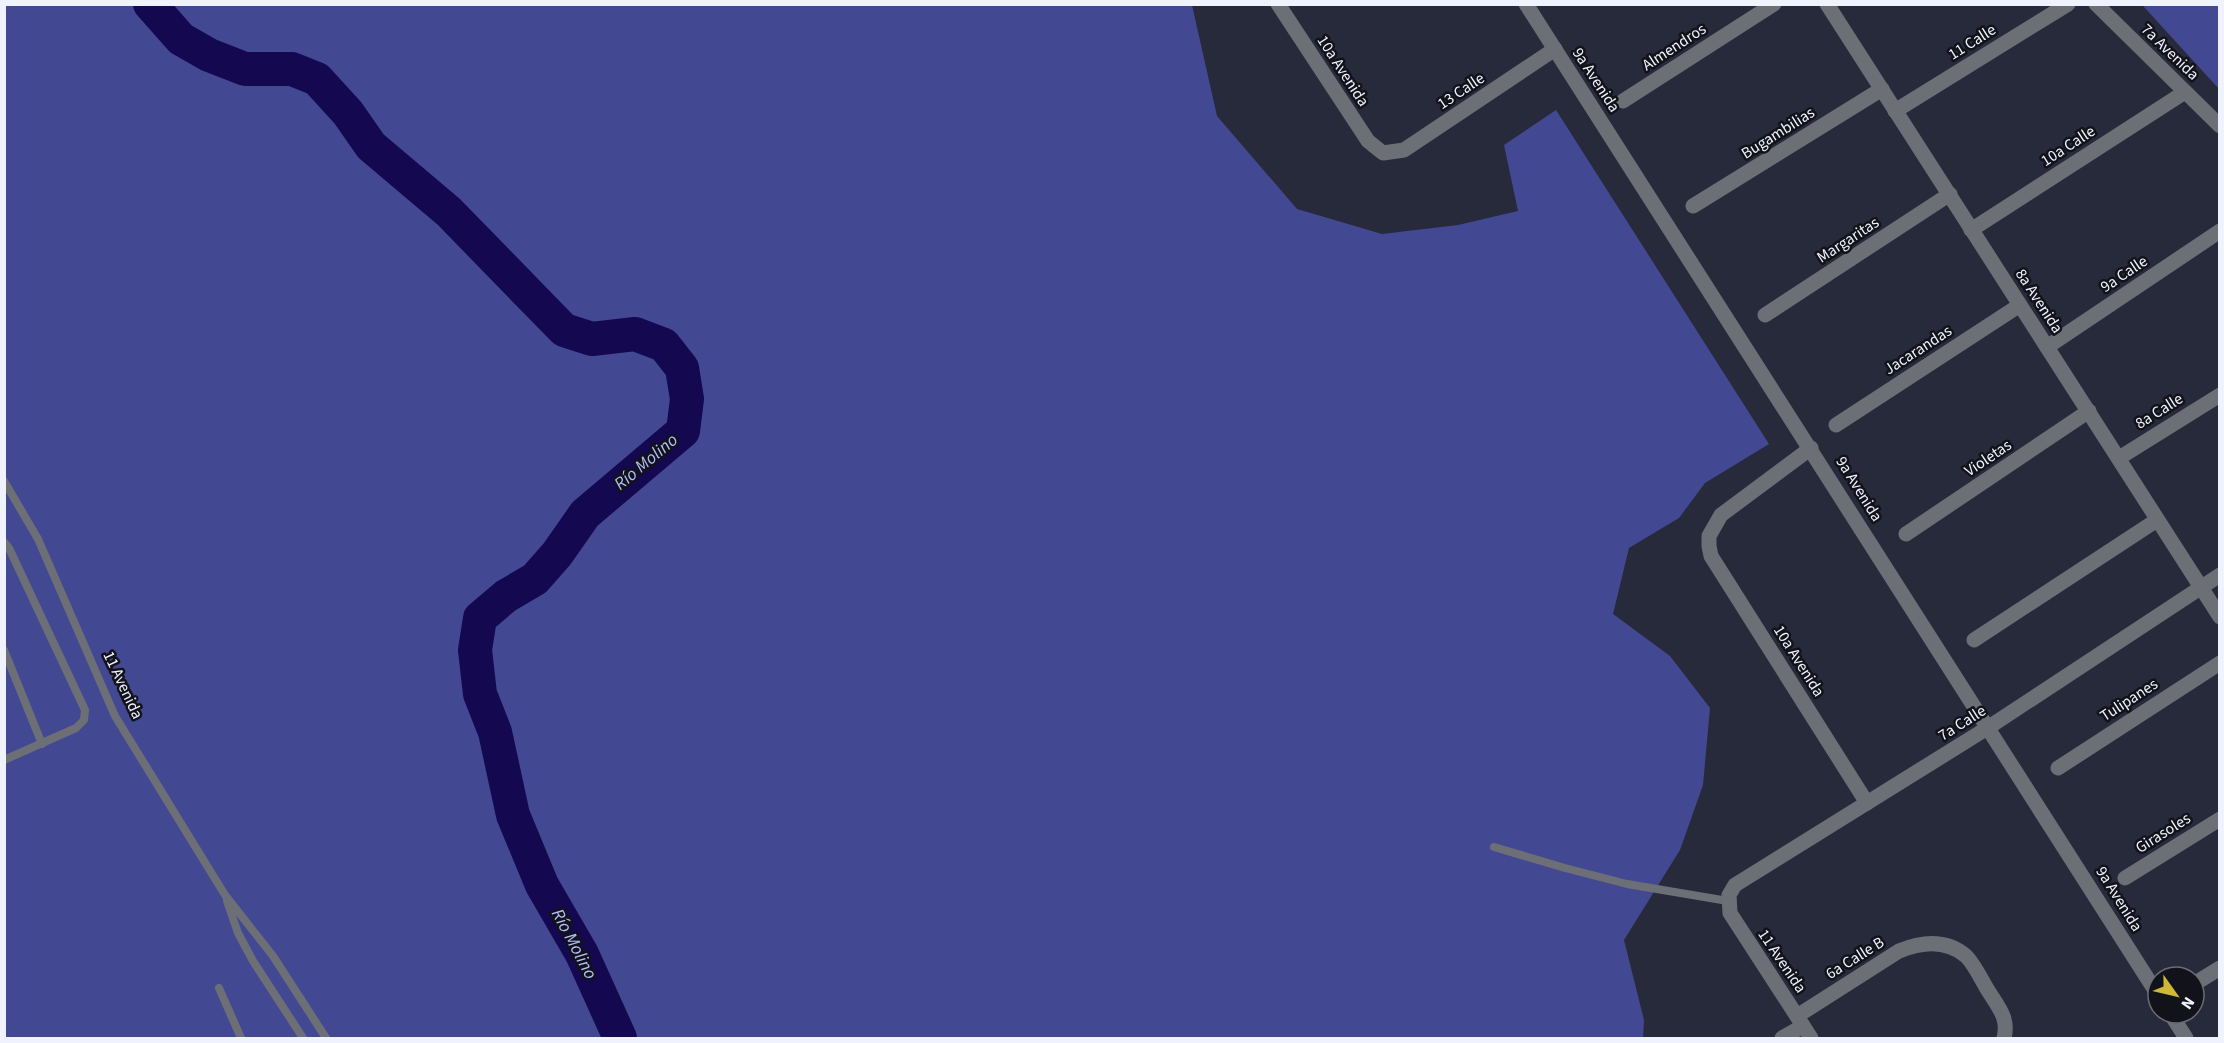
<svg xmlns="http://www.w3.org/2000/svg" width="2224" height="1043" font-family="'Source Sans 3',sans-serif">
	<rect width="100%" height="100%" fill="#272a3a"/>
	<g fill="#434893">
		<path d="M5,5h1187l25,111 80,93 85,25 76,-9 60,-14 -14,-66 52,-35 213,334 -64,39 -26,35 -50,30 -16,66 57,42 40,52 -7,77 -23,65 -56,90 20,80 -1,18h-1638z"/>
		<path d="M2143,5h76v84l-75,-82z"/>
	</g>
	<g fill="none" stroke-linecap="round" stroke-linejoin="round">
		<path stroke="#140851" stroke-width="34" d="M150,4l31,35 28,16 36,14h47l25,10 31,34 23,33 78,66 115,118 28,9 43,-5 29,11 18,23 5,31 -4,32 -98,83 -28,40 -22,25 -29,17 -26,22 -5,32 5,44 15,38 18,83 29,70 40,69 38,84"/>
		<g stroke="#6d6f77" stroke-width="8">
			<path d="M4,481l34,58 77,177 110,179 48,61 53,82"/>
			<path d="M4,542l5,6 76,162 -1,10 -8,8 -72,32"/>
			<path d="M4,650l38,94"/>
			<path d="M1494,847l71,21 62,16 101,17"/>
			<path d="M227,901l11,32 15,28 50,77"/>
			<path d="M219,988l22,50"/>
		</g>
		<g stroke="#6d6f77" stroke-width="15">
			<path d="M1278,4l90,137 15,12 21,-3 151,-101"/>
			<path d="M1526,4l632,991"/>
			<path d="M1827,4l393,613"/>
			<path d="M2096,4l124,122"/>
			<path d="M1623,101l151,-97"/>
			<path d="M1895,111l173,-107"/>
			<path d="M1693,206l189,-117"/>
			<path d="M1971,230l214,-138"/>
			<path d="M1765,315l185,-121"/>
			<path d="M2047,347l173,-116"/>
			<path d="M1836,425l184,-120"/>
			<path d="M1811,448l-90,67 -12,21v10l2,10 156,247"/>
			<path d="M2119,458l101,-63"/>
			<path d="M1906,534l183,-123"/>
			<path d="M1974,640l183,-120"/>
			<path d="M2058,768l162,-105"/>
			<path d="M2125,878l95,-59"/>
			<path d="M2194,984l26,-16"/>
			<path d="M2170,1013l16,25"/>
			<path d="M1797,1016l102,-65c22,-9 47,-12 67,5 9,9 16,25 23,36 10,16 20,27 15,46"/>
			<path d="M1782,1038l21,-12"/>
			<path d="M1811,1038l-81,-125 -1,-18 6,-10 254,-158 231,-152"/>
		</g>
	</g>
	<g text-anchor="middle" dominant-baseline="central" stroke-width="5" stroke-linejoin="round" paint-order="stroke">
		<g font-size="16" fill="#f0f2fe" stroke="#12131a">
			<text transform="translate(1972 42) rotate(-32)">11 Calle</text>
			<text transform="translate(1674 47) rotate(-33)">Almendros</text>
			<text transform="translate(2170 52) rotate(44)">7a Avenida</text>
			<text transform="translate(1343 71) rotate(57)">10a Avenida</text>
			<text transform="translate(1596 80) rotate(57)">9a Avenida</text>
			<text transform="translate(1461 91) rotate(-34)">13 Calle</text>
			<text transform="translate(1778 133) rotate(-32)">Bugambilias</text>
			<text transform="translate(2068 146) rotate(-33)">10a Calle</text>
			<text transform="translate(1848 240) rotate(-33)">Margaritas</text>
			<text transform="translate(2124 274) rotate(-34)">9a Calle</text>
			<text transform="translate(2039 301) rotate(57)">8a Avenida</text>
			<text transform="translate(1918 350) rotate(-33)">Jacarandas</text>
			<text transform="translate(2159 411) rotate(-32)">8a Calle</text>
			<text transform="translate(1988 458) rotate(-34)">Violetas</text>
			<text transform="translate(1859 489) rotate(58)">9a Avenida</text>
			<text transform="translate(1799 661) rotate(58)">10a Avenida</text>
			<text transform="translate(123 685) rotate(65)">11 Avenida</text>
			<text transform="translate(2129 700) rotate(-33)">Tulipanes</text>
			<text transform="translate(1962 723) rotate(-32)">7a Calle</text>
			<text transform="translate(2163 833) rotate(-32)">Girasoles</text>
			<text transform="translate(2119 899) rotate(58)">9a Avenida</text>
			<text transform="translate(1855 958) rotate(-32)">6a Calle B</text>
			<text transform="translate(1782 961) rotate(56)">11 Avenida</text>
		</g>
		<g font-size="18" font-style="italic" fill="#b4bdfd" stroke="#12131a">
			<text transform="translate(646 462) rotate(-40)">Río Molino</text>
			<text transform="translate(574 944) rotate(62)">Río Molino</text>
		</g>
	</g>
	<rect width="2224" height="1043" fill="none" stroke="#f0f2fe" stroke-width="12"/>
	<g transform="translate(2176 995) rotate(124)"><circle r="28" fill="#12131a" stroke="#6b6c75" stroke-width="1.5"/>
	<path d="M0-4.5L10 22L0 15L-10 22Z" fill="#d1b736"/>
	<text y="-9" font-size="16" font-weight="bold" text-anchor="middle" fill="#f0f2fe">N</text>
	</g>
</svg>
